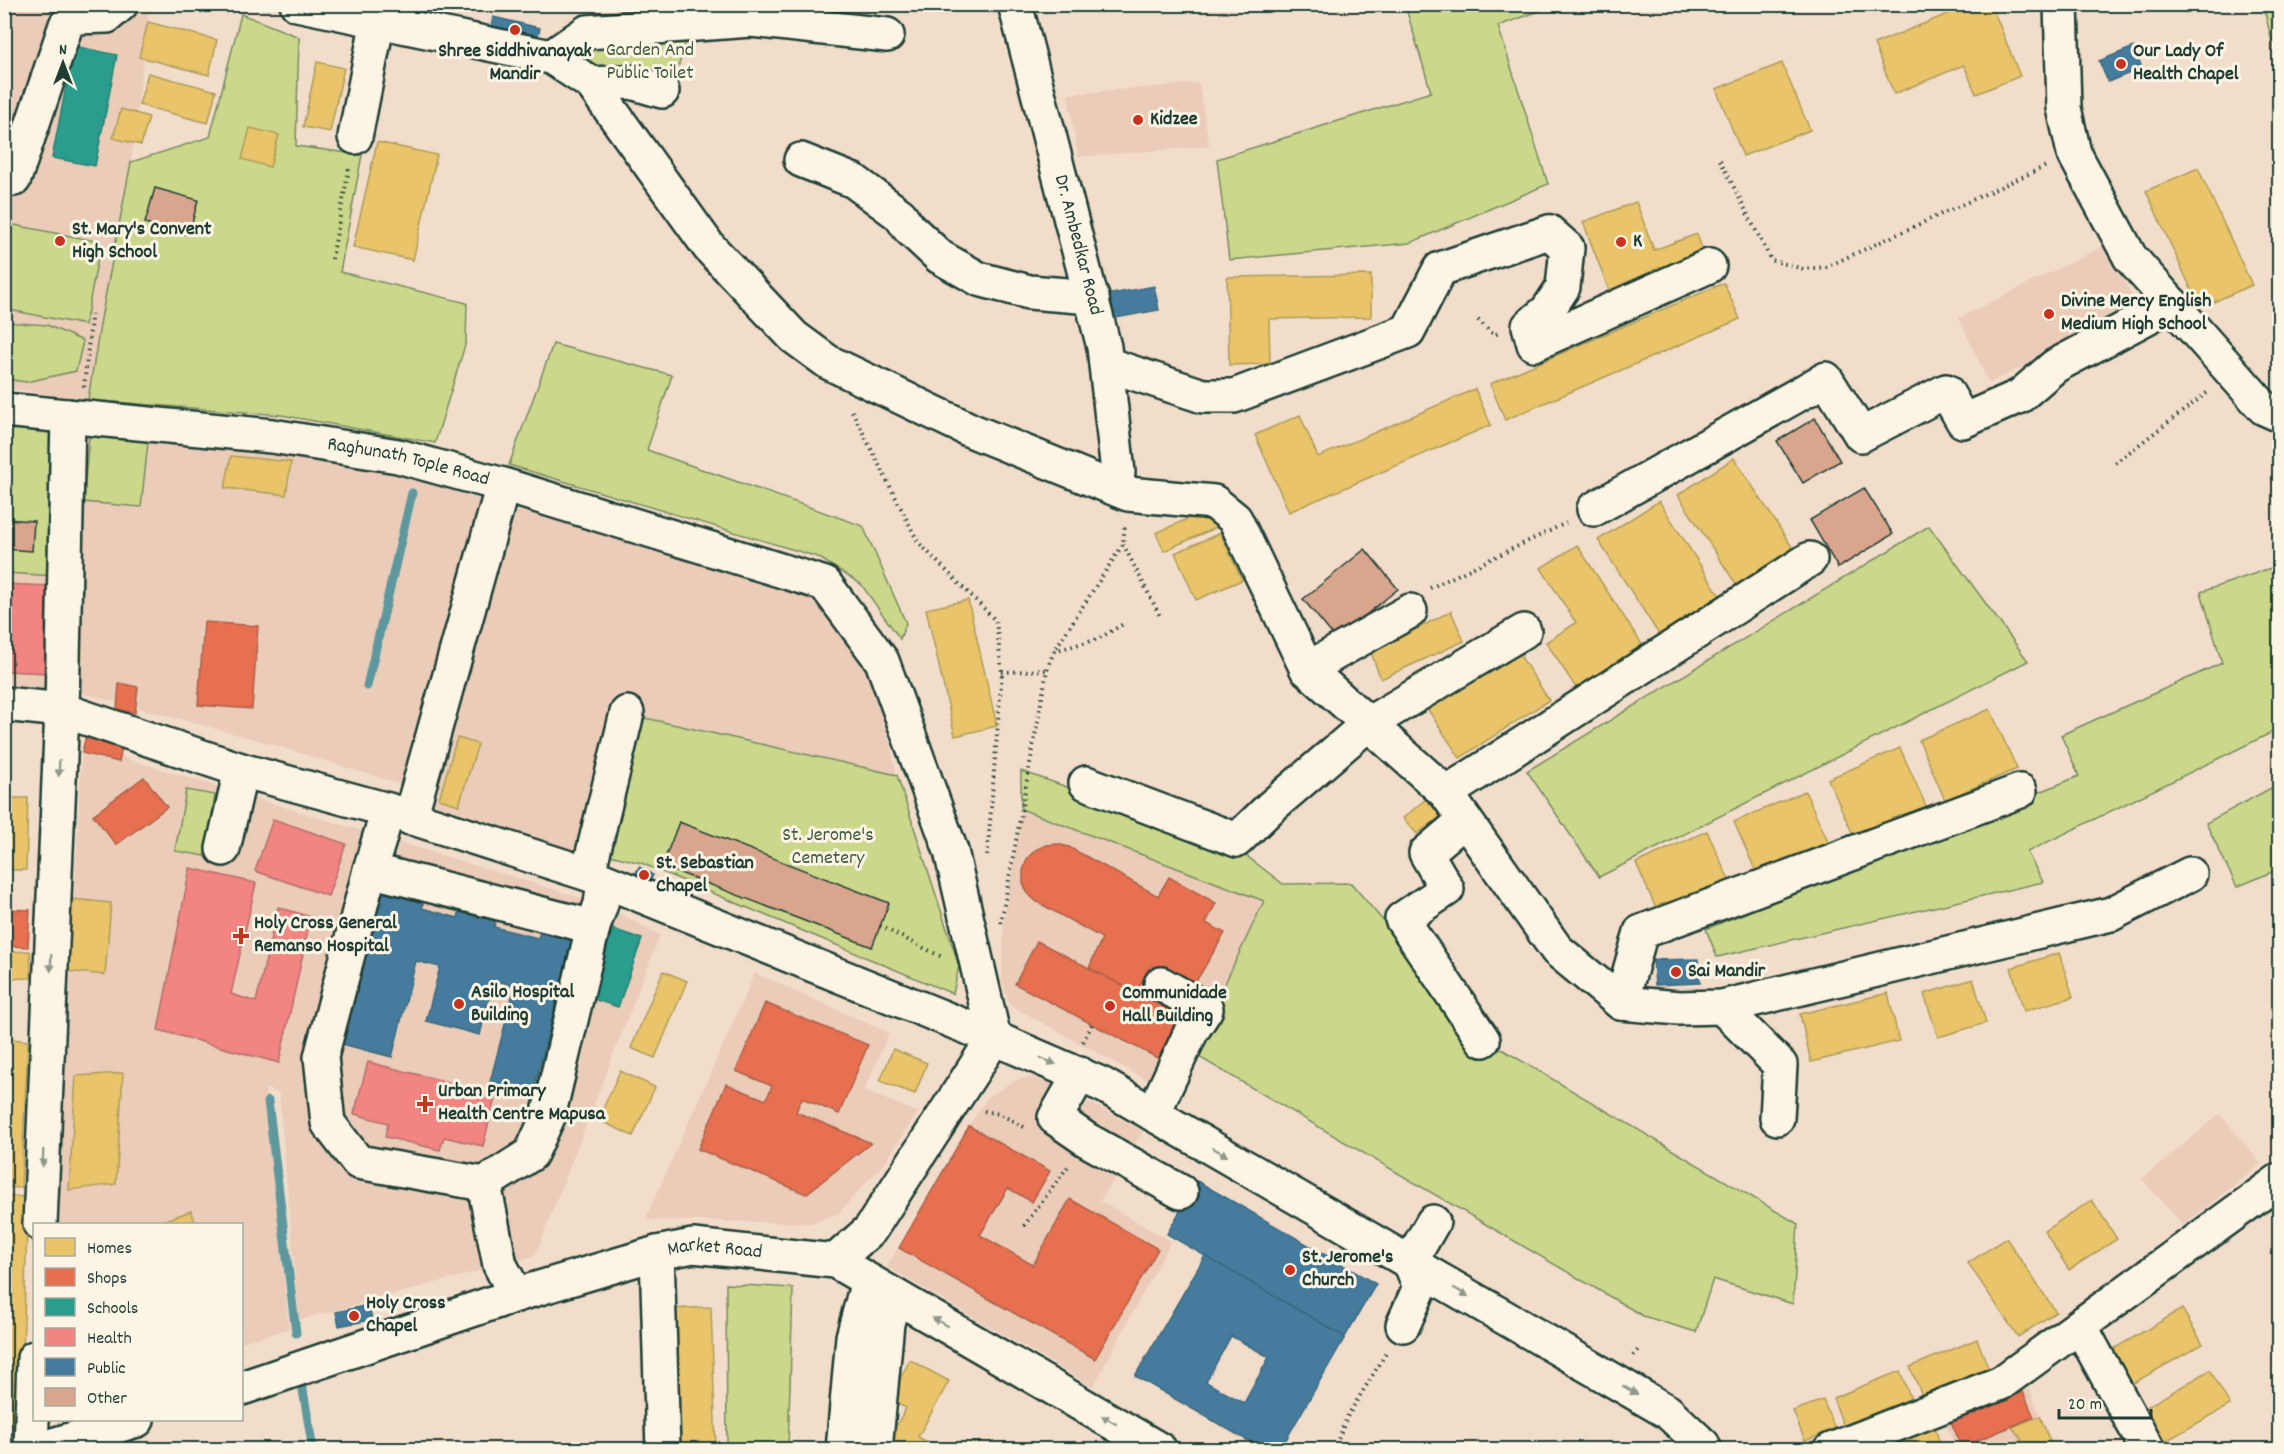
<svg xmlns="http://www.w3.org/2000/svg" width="2284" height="1454" font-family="Dekko,sans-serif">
	<rect width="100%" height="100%" fill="#f2ddcb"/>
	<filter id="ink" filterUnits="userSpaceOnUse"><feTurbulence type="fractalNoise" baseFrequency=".0167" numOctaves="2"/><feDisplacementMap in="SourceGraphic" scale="12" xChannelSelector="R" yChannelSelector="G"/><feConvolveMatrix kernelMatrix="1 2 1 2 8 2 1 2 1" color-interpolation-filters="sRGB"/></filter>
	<g filter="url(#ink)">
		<g fill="#eaccb8">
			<path d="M5,5h145l-19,157 -30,157 -13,81 -83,-12z"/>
			<path d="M1199,83l10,63 -131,11 -10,-63z"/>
			<path d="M2106,245l33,65 -150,73 -30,-65z"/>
			<path d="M82,431l236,24 167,38 -79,293 -148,-46 -180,-48z"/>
			<path d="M516,508l297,88 58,67 26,112 -256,-58 -64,134 -151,-45z"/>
			<path d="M4,573l52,3 -4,113 -47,-3z"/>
			<path d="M82,745l519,159 59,31 -125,321 -236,64 -20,-226 -14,-6 24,241 -47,13v-118h-184z"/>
			<path d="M1021,809l243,92 -72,152 -23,39 -159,-87 -8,-23 2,-61z"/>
			<path d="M755,973l134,60 -25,58 54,21 -32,49 -48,53 -27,9 -166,-3z"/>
			<path d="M1040,1076l103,55 -43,70 71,40 -78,146 -206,-120 82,-142 20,-29 27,-16z"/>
			<path d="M2220,1114l41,50 -78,61 -41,-46z"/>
			<path d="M2029,1389l26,60h-99l-10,-25z"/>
		</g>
		<g fill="#cbd88b" stroke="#758a60" stroke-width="1.5">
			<path d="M1405,5h151l-58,21 50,158 -138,59 -181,17 -12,-101 214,-67z"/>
			<path d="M2263,5h16v65z"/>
			<path d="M241,14l58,23 -3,109 66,9 -22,117 127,31 -1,39 -31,101 -154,-28 -193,-15 13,-81 30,-157 79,-25z"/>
			<path d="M591,37l95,6 -15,46 -83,-19z"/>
			<path d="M4,223l97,19 -16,83 -80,-16z"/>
			<path d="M4,322l43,3 36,16 -7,30 -50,11 -21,-3z"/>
			<path d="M553,344l119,31 -25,75 216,76 43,97 -6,16 -39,-55 -43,-27 -309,-92z"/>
			<path d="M4,423l57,5 -5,148 -51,-3z"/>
			<path d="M89,436l59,6 -7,65 -58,-5z"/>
			<path d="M1929,526l99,135 -429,216 -72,-106z"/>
			<path d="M2274,567l6,12 -1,150 -252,123 16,30 -326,75 -11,-28 373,-153 -18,-41 161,-72 -21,-71z"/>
			<path d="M641,717l256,58 62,191 -6,28 -312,-131 -39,-10z"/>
			<path d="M1021,771l210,73 52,40 68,-1 132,155 315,186 -5,80 -80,-25 -17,53 -53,-16 -451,-263 72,-152 -243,-92z"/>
			<path d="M2271,788l8,18v63l-42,18 -31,-64z"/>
			<path d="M186,790l29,5 -10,61 -30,-5z"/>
			<path d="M726,1284l67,4 -5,161h-61z"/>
		</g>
		<g fill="#e9c46a" stroke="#ac9c5a" stroke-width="1.5">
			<path d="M1972,4h19l29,72 -44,18 -12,-29 -70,29 -20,-50z"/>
			<path d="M148,22l69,18 -8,35 -70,-18z"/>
			<path d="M317,62l27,6 -14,64 -27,-5z"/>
			<path d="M1782,63l28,67 -67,26 -27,-67z"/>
			<path d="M148,73l68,18 -8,32 -69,-18z"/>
			<path d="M121,109l28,8 -8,28 -28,-7z"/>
			<path d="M250,128l29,7 -9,32 -28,-8z"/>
			<path d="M377,142l60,13 -24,105 -60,-13z"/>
			<path d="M2198,168l54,117 -52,23 -54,-117z"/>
			<path d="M1636,202l18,48 43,-16 8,24 -95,35 -27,-71z"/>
			<path d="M1371,275v42l-102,2 1,45 -41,1 -2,-88z"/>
			<path d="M1724,283l16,36 -235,101 -15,-36z"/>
			<path d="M1475,389l16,36 -202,87 -34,-77 45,-20 18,42z"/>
			<path d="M231,456l60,6 -5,33 -61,-7z"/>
			<path d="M1734,458l64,98 -57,36 -63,-97z"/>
			<path d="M1659,501l67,104 -61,39 -67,-104z"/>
			<path d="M1212,508l7,18 -55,25 -8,-18z"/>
			<path d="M1220,533l22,47 -46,20 -21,-47z"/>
			<path d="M1577,545l70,107 -67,42 -34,-52 30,-19 -35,-55z"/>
			<path d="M968,600l29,126 -42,10 -29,-127z"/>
			<path d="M1451,611l13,30 -83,38 -10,-26z"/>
			<path d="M1514,646l35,54 -89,58 -36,-54z"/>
			<path d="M1990,709l27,60 -72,31 -26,-60z"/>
			<path d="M457,738l21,6 -19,61 -20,-6z"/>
			<path d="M1900,748l27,60 -72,31 -27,-60z"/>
			<path d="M1805,791l27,59 -72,31 -26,-59z"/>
			<path d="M4,798h24l-2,72h-22z"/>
			<path d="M1426,799l15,17 -24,18 -14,-16z"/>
			<path d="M1707,831l27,60 -72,31 -26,-59z"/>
			<path d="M72,899l39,4 -6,72 -39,-4z"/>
			<path d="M30,951l1,27 -27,1v-27z"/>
			<path d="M2059,953l14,44 -49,14 -13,-43z"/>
			<path d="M663,971l24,10 -32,77 -24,-10z"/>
			<path d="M1973,979l13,44 -48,14 -14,-43z"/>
			<path d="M1888,993l11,48 -88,21 -11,-48z"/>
			<path d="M4,1038l24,3 -7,147 -17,-1z"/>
			<path d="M893,1049l34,14 -12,31 -35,-13z"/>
			<path d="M620,1071l35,16 -22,49 -35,-16z"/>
			<path d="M123,1073l-7,111 -47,6 7,-114z"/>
			<path d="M4,1196l24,1 -7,216 -8,14 -9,3z"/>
			<path d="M2092,1200l25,39 -48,31 -25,-39z"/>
			<path d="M191,1211l5,13h-42z"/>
			<path d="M2006,1238l50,74 -38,25 -50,-74z"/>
			<path d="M711,1307l5,143h-40l-7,-141z"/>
			<path d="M2182,1309l21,35 -73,41 -20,-34z"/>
			<path d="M1977,1339l13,33 -66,28 -14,-33z"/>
			<path d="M910,1360l39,21 -31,56 19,10 -1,3h-53l23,-42 -17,-9z"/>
			<path d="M2210,1370l20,35 -73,41 -19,-34z"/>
			<path d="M1900,1371l13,33 -68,26 -12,-32z"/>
			<path d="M1823,1400l12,29 -30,12 -12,-30z"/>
			<path d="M2040,1416l13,34h-55l24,-10 -10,-13z"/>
			<path d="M1935,1428l7,22h-73z"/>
		</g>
		<g fill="#e76f51" stroke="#ab6048" stroke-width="1.5">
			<path d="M204,622l54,4 -6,83 -54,-4z"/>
			<path d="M119,683l19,4 -3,26 -18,-4z"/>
			<path d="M86,735l37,9 -4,18 -37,-9z"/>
			<path d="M144,777l23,30 -51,38 -23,-30z"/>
			<path d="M1057,844l12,3 89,49 11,-19 47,26 -10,20 19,10 -33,55 -41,-23 -15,28 -47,-25 13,-30 -65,-36 -9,-8 -5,-11v-12l4,-12 8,-9 11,-5z"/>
			<path d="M5,909l25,1 -2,37 -24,-1z"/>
			<path d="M1037,941l150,78 -22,43 -150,-78z"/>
			<path d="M765,1003l103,42 -29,69 -37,-16 -6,14 75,31 -65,51 -108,-45 28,-65 40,16 6,-14 -36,-15z"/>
			<path d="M969,1126l81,45 -18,31 -24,-14 -28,47 53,30 37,-66 88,50 -63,110 -196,-111z"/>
			<path d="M2023,1392l11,25 -72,30 -11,-25z"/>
		</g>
		<g fill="#2a9d8f" stroke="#278074" stroke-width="1.5">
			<path d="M4,31l7,1 -7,25z"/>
			<path d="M74,46l43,9 -22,111 -43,-8z"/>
			<path d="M613,929l29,10 -24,68 -28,-9z"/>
		</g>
		<g fill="#f28482" stroke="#b36f6b" stroke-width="1.5">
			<path d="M4,584l47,2 -5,87 -42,-2z"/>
			<path d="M273,819l73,25 -18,52 -73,-25z"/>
			<path d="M190,868l66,15 -25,111 25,8 22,-95 33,10 -32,146 -121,-33z"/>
			<path d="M368,1062l128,32 -13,52 -39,-9 -4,13 -55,-13 3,-14 -34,-9z"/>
		</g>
		<g fill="#457b9d" stroke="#3a687e" stroke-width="1.5" fill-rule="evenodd">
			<path d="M493,17l47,11 -4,15 -46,-11z"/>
			<path d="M2134,47l8,21 -34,14 -9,-21z"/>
			<path d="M1154,286l5,24 -48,9 -5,-24z"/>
			<path d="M639,867l14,8 -4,8 -15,-7z"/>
			<path d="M377,891l46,12 -1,5 36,10 3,-14 36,9 -3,14 44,11 2,-6 32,8 -39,152 -43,-10 25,-96 -22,-6 -13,55 -54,-14 14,-54 -24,-6 -24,96 -54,-14z"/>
			<path d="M1698,959l2,24 -45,2 -2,-25z"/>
			<path d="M1197,1181l179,103 -31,53 -178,-103z"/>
			<path d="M1205,1256l140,81 -65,113h-16l-129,-74zM1231,1336l38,21 -25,46 -38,-21z"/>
			<path d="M369,1305l3,15 -33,6 -3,-14z"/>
		</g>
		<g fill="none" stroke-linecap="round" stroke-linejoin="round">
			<g stroke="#5d989e" stroke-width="9">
				<path d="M367,686l45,-193"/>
				<path d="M268,1101l28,232"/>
				<path d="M302,1384l11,66"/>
			</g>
		</g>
		<g fill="#d9a58d" stroke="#1f3d34" stroke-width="1.5">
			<path d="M155,188l43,12 -9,35 -44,-12z"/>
			<path d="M1815,418l25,43 -37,22 -26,-42z"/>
			<path d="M1864,488l29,46 -55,34 -28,-48z"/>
			<path d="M4,519l30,2 -2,30 -28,-2z"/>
			<path d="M1365,549l33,40 -62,50 -33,-40z"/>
			<path d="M679,822l210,81 -17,44 -210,-81z"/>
		</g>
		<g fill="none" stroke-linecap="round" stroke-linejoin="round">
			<defs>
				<g id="minor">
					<path d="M297,4l254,53 41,27 117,163 85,90 34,25 142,68 158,64 86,8 21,17 72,150 139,124 111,157 64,53 58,5 43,-1 389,-93 79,-40"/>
					<path id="s1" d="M1015,4l89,343 14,125 -2,16"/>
					<path d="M2061,4l3,104 10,45 56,104 134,151 16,7"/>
					<path d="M551,57l36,-25 164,-12 136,15"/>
					<path d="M592,84l39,-2 31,9"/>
					<path d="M355,137l23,-117"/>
					<path d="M801,160l53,21 46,34 9,13 31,29 39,22 50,13 63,5"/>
					<path d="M14,179l52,-154 9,-8 32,-1 14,-12"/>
					<path d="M1106,364l97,32h31l174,-65 32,-62 109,-37 18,16 -4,39 -15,23 -19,16 5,18 175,-78"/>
					<path id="s2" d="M4,410l268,26 126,20 105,29 -93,333"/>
					<path d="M503,485l322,99 57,77 69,190 43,187"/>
					<path d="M1594,509l232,-130 35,56 85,-44 17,30 57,-25 35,-30 117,-62"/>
					<path d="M1307,669l103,-58"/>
					<path d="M4,704l58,6 179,60 147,40 200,64 406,164"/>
					<path d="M1086,783l151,57 34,-33 97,-83 156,-93"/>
					<path d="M1446,793l364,-234"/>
					<path d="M388,810l-18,60 -49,187 7,66 30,39 126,22 47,-30 17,-37 45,-190 8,-23 3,-23"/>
					<path d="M1465,820l-39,33 21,36 -45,30 81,121"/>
					<path d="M223,849l18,-79"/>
					<path d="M370,870l223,57"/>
					<path d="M588,874l39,-161"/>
					<path d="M1621,1003l20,-71 379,-141"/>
					<path d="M1722,1007l58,58 -3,53"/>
					<path d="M1080,1074l-25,44 32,22 94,52"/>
					<path d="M1153,1114l38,-82 15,-23 -45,-25"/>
					<path d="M484,1184l16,81 16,30"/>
					<path d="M40,1224l22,-514 6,-294"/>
					<path d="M657,1253l6,197"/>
					<path d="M1403,1325l17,-38 -10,-25 23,-40"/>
					<path d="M2080,1326l68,124"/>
					<path d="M31,1450l3,-92"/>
					<path d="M843,1450l10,-113 15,-56"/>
					<path d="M875,1450l12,-127 8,-27"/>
					<path d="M1831,1450l170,-67 279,-203"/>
				</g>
				<g id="major">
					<path d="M835,1261l35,-31 124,-192 109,47 565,327 35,33 2,5"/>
					<path id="s3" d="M242,1388l274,-93 141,-42 36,-7 142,15 325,189"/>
					<path d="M36,1450l101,-30"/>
				</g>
			</defs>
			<use href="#minor" stroke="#1f3d34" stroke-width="38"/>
			<use href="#major" stroke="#1f3d34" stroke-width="38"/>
			<g stroke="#1f3d34" stroke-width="4" stroke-dasharray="1.5 4.5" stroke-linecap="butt">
				<path d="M1720,160l51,100 32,9 23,-2 220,-101"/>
				<path d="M332,259l17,-91"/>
				<path d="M1478,320l16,15 5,-2"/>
				<path d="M84,387l8,-77"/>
				<path d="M852,411l66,131 78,79 6,51 -15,187"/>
				<path d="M2115,463l93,-71"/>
				<path d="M1123,544l38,74"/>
				<path d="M1430,588l136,-65"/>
				<path d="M1054,651l44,-12 27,-16"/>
				<path d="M1002,672l45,-2"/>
				<path d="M1001,923l46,-253 7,-19 69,-107 2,-20"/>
				<path d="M880,926l64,32"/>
				<path d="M1083,1042l9,-18"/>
				<path d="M984,1111l16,3 24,13"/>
				<path d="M1024,1226l45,-61"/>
				<path d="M1633,1356l5,-6"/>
				<path d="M1334,1450l13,-33 41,-67"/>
			</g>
			<use href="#minor" stroke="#fcf5e5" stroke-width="33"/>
			<use href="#major" stroke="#fcf5e5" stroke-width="33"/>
		</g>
		<defs><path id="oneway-solid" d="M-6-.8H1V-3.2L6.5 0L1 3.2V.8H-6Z" transform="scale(1.5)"/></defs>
		<g fill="#8e998c">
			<use href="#oneway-solid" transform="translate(59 768) rotate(92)"/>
			<use href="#oneway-solid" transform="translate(51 963) rotate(92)"/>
			<use href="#oneway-solid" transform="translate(1048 1061) rotate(23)"/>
			<use href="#oneway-solid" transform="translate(1220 1152) rotate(30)"/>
			<use href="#oneway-solid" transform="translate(43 1158) rotate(92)"/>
			<use href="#oneway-solid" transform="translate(1461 1292) rotate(30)"/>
			<use href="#oneway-solid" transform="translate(940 1322) rotate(-150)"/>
			<use href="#oneway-solid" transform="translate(1630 1390) rotate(30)"/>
			<use href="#oneway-solid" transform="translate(1109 1420) rotate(-150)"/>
		</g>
	</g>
	<g fill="#c8321e" stroke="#fcf5e5" stroke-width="2">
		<circle cx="515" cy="30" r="6"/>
		<circle cx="2121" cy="64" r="6"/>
		<circle cx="1138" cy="120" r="6"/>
		<circle cx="60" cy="241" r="6"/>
		<circle cx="1621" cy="242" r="6"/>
		<circle cx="2049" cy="314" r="6"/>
		<circle cx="644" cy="875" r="6"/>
		<path d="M238 927h6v6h6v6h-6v6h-6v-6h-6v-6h6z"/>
		<circle cx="1676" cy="972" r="6"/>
		<circle cx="459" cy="1004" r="6"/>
		<circle cx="1110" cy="1006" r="6"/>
		<path d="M422 1095h6v6h6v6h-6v6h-6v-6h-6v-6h6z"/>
		<circle cx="1290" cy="1270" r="6"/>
		<circle cx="354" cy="1316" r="6"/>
	</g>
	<g text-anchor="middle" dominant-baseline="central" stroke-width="6" stroke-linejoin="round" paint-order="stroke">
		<g font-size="20" fill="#415c45" stroke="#fcf5e5">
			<text x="650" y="51">Garden And<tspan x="650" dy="23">Public Toilet</tspan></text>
			<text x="828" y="836">St. Jerome's<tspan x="828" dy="23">Cemetery</tspan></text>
		</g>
		<g font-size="20" font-weight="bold" fill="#1f3d34" stroke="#fcf5e5" text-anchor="start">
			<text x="515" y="52" text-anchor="middle">Shree Siddhivanayak<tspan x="515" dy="23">Mandir</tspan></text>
			<text x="2133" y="52">Our Lady Of<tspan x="2133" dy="23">Health Chapel</tspan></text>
			<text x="1150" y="120">Kidzee</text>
			<text x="72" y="230">St. Mary's Convent<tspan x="72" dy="23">High School</tspan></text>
			<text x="1633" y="242">K</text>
			<text x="2061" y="302">Divine Mercy English<tspan x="2061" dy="23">Medium High School</tspan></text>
			<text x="656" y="864">St. Sebastian<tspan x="656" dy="23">Chapel</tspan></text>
			<text x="254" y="924">Holy Cross General<tspan x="254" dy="23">Remanso Hospital</tspan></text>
			<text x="1688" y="972">Sai Mandir</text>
			<text x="471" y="993">Asilo Hospital<tspan x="471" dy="23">Building</tspan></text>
			<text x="1122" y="994">Communidade<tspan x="1122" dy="23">Hall Building</tspan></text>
			<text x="438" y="1092">Urban Primary<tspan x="438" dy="23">Health Centre Mapusa</tspan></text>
			<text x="1302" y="1258">St. Jerome's<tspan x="1302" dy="23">Church</tspan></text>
			<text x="366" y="1304">Holy Cross<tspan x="366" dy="23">Chapel</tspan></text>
		</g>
		<g font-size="20" fill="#1f3d34" stroke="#fcf5e5">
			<text stroke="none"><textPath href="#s1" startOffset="249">Dr. Ambedkar Road</textPath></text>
			<text stroke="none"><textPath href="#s2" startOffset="408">Raghunath Tople Road</textPath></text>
			<text stroke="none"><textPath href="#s3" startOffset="495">Market Road</textPath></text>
		</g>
	</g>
	<rect width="2284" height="1454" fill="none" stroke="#fcf5e5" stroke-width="24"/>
	<rect x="12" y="12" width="2260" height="1430" fill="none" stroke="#1f3d34" stroke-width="2" filter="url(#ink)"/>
	<rect x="33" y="1223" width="210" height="198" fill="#fcf5e5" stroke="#a4ab9e" stroke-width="1.5"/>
	<rect x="45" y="1238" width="30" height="18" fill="#e9c46a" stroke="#a4ab9e" stroke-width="1.5"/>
	<text x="87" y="1253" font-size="18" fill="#1f3d34">Homes</text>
	<rect x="45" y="1268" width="30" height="18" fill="#e76f51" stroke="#a4ab9e" stroke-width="1.5"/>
	<text x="87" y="1283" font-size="18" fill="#1f3d34">Shops</text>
	<rect x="45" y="1298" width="30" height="18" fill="#2a9d8f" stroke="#a4ab9e" stroke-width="1.5"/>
	<text x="87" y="1313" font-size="18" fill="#1f3d34">Schools</text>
	<rect x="45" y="1328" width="30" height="18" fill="#f28482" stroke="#a4ab9e" stroke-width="1.5"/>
	<text x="87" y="1343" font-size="18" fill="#1f3d34">Health</text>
	<rect x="45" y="1358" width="30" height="18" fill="#457b9d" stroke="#a4ab9e" stroke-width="1.5"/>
	<text x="87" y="1373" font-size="18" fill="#1f3d34">Public</text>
	<rect x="45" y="1388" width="30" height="18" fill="#d9a58d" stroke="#a4ab9e" stroke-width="1.5"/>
	<text x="87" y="1403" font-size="18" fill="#1f3d34">Other</text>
	<g transform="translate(63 63)" stroke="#fcf5e5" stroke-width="4.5" paint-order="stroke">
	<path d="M0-4.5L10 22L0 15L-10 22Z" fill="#1f3d34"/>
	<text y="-9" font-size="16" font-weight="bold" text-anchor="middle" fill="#1f3d34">N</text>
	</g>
	<path d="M2059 1409v9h92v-9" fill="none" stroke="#1f3d34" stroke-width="3"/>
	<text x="2068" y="1409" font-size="18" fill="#1f3d34" stroke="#fcf5e5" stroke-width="4.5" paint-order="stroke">20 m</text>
</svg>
